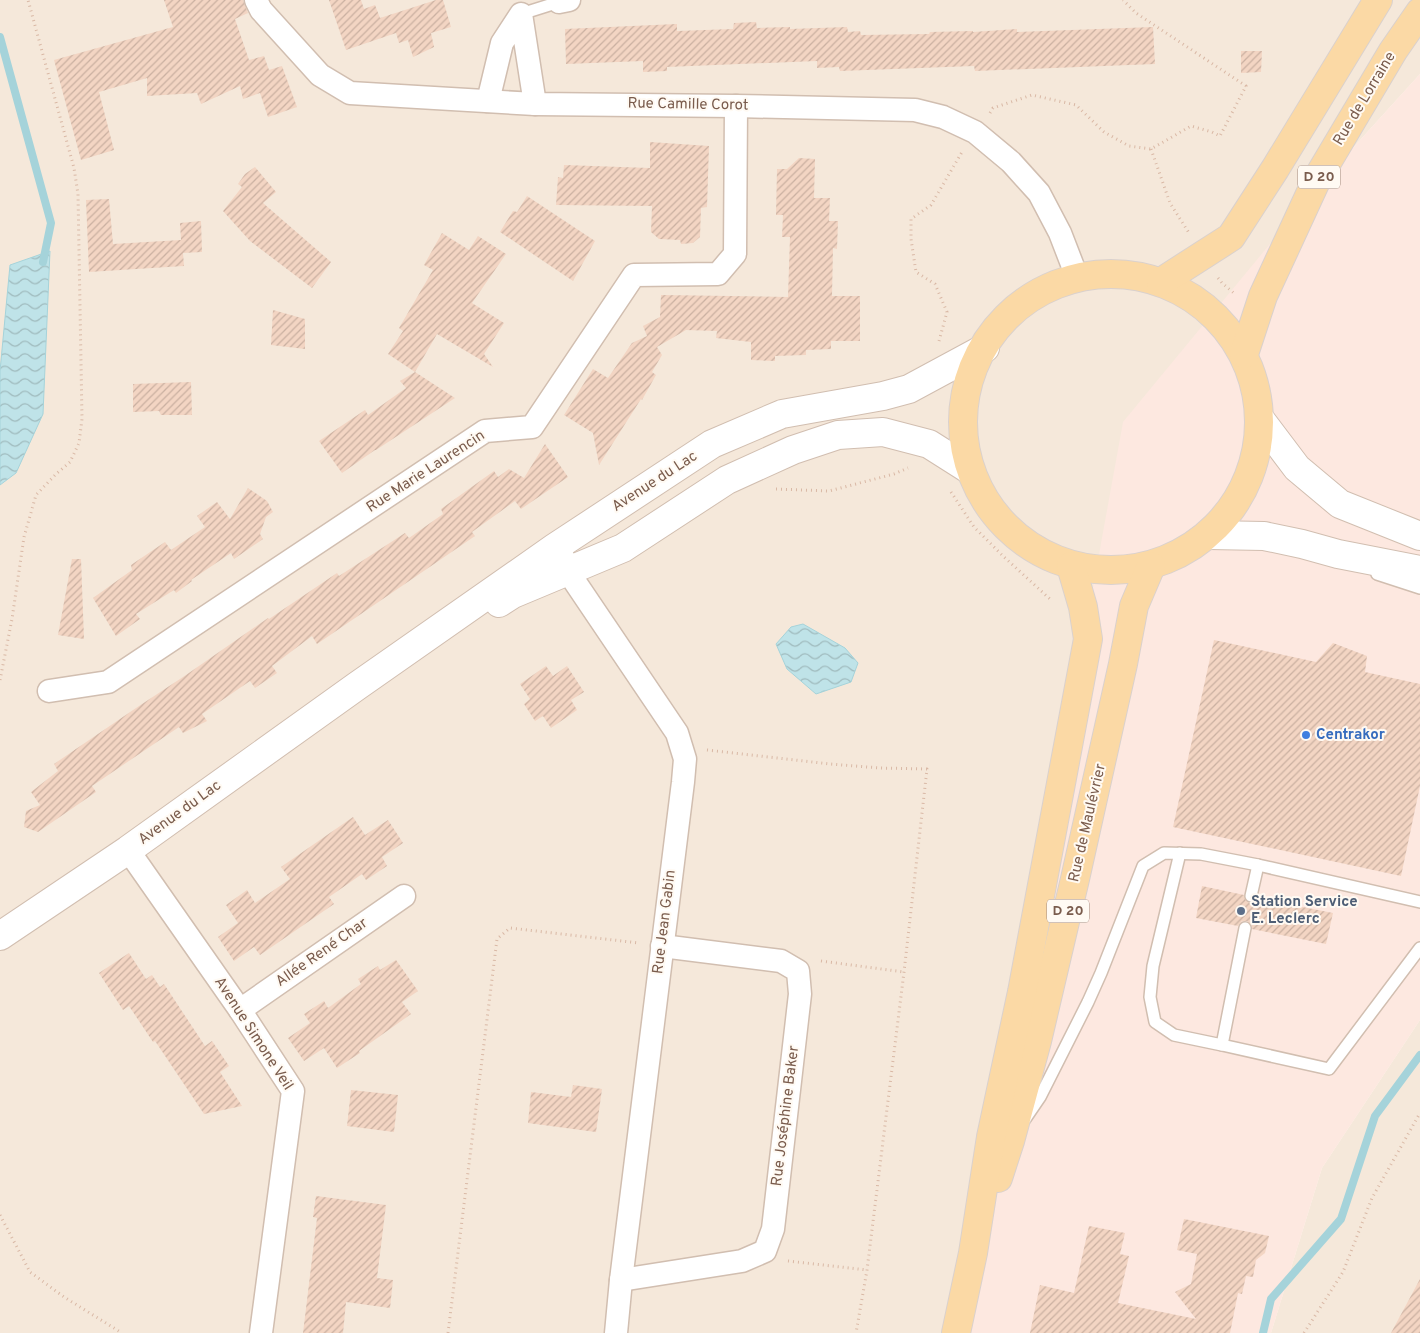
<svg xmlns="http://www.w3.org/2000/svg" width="1420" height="1333" font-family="Overpass,sans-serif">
	<defs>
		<pattern id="water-waves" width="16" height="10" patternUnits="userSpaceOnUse" patternTransform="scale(1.25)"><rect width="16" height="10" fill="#bfe3e8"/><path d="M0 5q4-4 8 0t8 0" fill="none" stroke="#a0bbbe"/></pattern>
		<pattern id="building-hatch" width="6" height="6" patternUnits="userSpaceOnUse" patternTransform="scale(1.25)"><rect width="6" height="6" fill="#f3d5c3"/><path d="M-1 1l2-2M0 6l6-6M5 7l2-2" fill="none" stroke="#cab0a1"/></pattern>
	</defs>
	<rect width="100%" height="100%" fill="#fdf6ec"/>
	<g fill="#f5e8da">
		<path d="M0,0h1420v74l-108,119 -321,958 -42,182h-949z"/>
		<path d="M1420,1020v313h-149l51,-165z"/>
	</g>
	<path fill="#fde8e0" d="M1420,74v946l-98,148 -51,165h-322l42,-182 132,-729 189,-229z"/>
	<g fill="url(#water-waves)" stroke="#a5d3da">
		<path d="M50,251l-7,163 -27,59 -16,12v-114l10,-106z"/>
		<path d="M803,624l42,24 13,15 -7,19 -35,12 -29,-25 -11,-25 15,-17z"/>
	</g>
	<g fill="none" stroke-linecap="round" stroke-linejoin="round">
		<g stroke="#a5d3da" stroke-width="8">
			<path d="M0,37l51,186 -8,39"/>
			<path d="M1263,1333l8,-34 70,-80 34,-103 45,-61"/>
		</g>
	</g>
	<g fill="url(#building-hatch)">
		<path d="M164,0h79l5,13 -13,6 14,41 15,-4 5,14 13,-4 15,41 -29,10 -8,-24 -17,6 -3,-13 -39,18 -4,-11 -50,3v-18l-48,14 15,58 -33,10 -27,-100 119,-33z"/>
		<path d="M329,0h32l3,9 11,-4 5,13 56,-18h7l8,27 -20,6 3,14 -21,10 -5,-17 -9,3 -3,-10 -50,17z"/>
		<path d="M756,22l1,6 33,-1v2l57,-2 1,5 12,-1 1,4 68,-1 1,-2 43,-1v1l44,-3v3l136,-5 2,37 -180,7 -1,-5 -134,5 -1,-4 -22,1v-7l-150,6v4l-24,1v-11l-77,3 -1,-35 112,-5v7l56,-2 1,-6z"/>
		<path d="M1241,51h21l-1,21 -20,1z"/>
		<path d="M650,142l59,4 -2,61 -6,1 -1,29 -7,6 -12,1 -1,-4 -21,-1 -8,-7 1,-26 -96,-1 2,-28 5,1 1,-13 86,3z"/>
		<path d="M799,158l16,1 -1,39h16l-1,23h9l-1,28 -4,-1 -1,48h28v45h-29v8l-25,1v5l-31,1v5l-24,-1v-18l-35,-4 1,-7 -31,-1 -29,17 5,8 -10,17 4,3 -14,25 -1,-1 -42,66 -6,-32 -29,-18 29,-46 15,9 24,-35 15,-7 -4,-10 17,-9 1,-22 127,2 2,-60h-8l1,-22h-7l1,-46h10z"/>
		<path d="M255,167l21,25 -13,11 68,59 -19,26 -62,-47 -27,-30 19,-24 -4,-3 7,-10z"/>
		<path d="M527,196l68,45 -22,40 -73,-49 13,-21 4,1z"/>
		<path d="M109,199l4,45 68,-4 -1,-17 21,-2 1,31 -19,1 1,13 -95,6 -3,-72z"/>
		<path d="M442,233l27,17 9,-14 28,18 -34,49 32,20 -20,31 9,13 -56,-33 -22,38 40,26 -79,52h-1l-33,23 -23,-32 46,-31 3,5 38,-27 -6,-7 15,-9 -27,-18 15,-23 -4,-3 34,-58 -9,-5z"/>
		<path d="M273,310l32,9v30l-34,-4z"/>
		<path d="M191,382l1,33h-31l-2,-4 -26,1v-28z"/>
		<path d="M545,444l23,33 -47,32 -6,-8 -43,31 3,4 -158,108 -5,-8 -40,30 5,7 -22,15 -5,-7 -48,33 5,7 -24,12 -4,-6 -87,59 4,6 -58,40 -14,-5 2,-16 14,-6 -9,-13 27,-21 -4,-7 82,-56 50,-33 82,-57 1,1 68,-46 2,3 66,-43 4,5 34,-24 -2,-5 53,-38 4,6 11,-8 15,9z"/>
		<path d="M248,488l19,13 6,11 -7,5 -6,17 3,5 -29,20 -3,-6 -40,27 1,1 -16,12 -2,-3 -38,24 4,5 -24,17 -23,-38 39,-28 -1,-5 34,-23 6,8 34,-23 -8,-11 20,-14 13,17z"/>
		<path d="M72,559h9l3,80 -26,-4z"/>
		<path d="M1214,640l102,22 17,-19 34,13 -2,16 55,12v102l-19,90 -228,-49z"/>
		<path d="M546,666l7,10 14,-10 17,26 -13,8 6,10 -26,18 -8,-12 -8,5 -11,-17 6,-5 -10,-15z"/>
		<path d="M353,817l12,18 23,-15 15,23 -21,14 5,9 -21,14 -4,-6 -33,23 5,7 -74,51 -6,-8 -20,14 -16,-24 20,-14 -12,-18 21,-15 8,13 35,-24 -9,-12z"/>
		<path d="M1202,886l42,9 2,6 4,2 6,-2 2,-3 75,15 -7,31 -74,-15v-4l-5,-4h-5l-4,5 -42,-8z"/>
		<path d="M129,953l17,26 6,-4 8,12 4,-3 41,62 7,-5 17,25 -9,6 22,34 -38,8 -49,-73 -2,1 -24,-36 -6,4 -24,-37z"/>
		<path d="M396,960l22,31 -16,11 9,12 -52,37 1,2 -23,15 -13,-20 -20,13 -16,-23 22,-15 -6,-9 20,-13 4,7 33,-24 -3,-5 20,-13 2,4z"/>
		<path d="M573,1085l29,4 -6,43 -68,-9 3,-31 40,5z"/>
		<path d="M351,1090l47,5 -4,37 -47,-6z"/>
		<path d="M316,1196l70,9 -9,73 16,2 -3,28 -44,-6 -3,31h-40l14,-115 -4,-1z"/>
		<path d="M1184,1219l85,17 -4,17 -9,7 -3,17 -7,-1 -4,18 -4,-1 -8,40h-200l10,-48 34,8 15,-67 36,7 -5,21 9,2 -11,47 78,16 -21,-27 16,-8 6,-30 -20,-4z"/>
		<path d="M1420,1279v54h-29z"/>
	</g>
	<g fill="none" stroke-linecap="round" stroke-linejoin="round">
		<defs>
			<g id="service">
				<path d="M521,14l38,-12"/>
				<path d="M1377,574l43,14"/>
				<path d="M1180,853l-27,113 -3,31 5,25 19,13 48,10"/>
				<path d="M1251,896l7,-31"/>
				<path d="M1245,928l-23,117 107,24 91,-121"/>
				<path d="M1025,1119l15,-22 48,-95 13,-29 42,-107 21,-13 37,1 57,11 162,37"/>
			</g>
			<g id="minor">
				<path d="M256,0l5,10 59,65 30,18 185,11 201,2 179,4 28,7 32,15 36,30 28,31 21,40 17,44"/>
				<path d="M559,2l10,-2"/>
				<path d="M488,101l14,-58 19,-29 14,90"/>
				<path d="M562,555l13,27 102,151 8,26 -2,23 -62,498 -5,53"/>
				<path d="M49,691l59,-9 377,-251 47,-4 102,-152 84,-1 17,-20 1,-148"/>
				<path d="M128,850l112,160 53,81 -32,242"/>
				<path d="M240,1010l164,-114"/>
				<path d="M621,1280l121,-19 23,-10 8,-22 27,-235 -2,-23 -17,-10 -119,-15"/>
			</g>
			<g id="tertiary">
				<path d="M1260,419l37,49 43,36 80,32"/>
				<path d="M1209,535l55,1 38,8 36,10 82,16"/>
				<path d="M499,603l14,-9 110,-46 104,-68 66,-30 45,-15 45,-3 46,12 41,26"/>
				<path d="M0,936l128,-86 229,-164 197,-138 158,-104 70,-30 101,-18 26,-7 76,-41"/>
			</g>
			<g id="primary">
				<circle cx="1111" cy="422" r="148"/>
				<path d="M1161,282l70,-45 44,-68 103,-169"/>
				<path d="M1244,354l19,-58 54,-117 76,-128 27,-39"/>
				<path d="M998,1178l12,-37 27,-100 38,-162 48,-215 11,-58 17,-40"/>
				<path d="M956,1333l17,-80 18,-116 31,-145 66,-353 -5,-32 -12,-41"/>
			</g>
		</defs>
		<use href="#service" stroke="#d1beb0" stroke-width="14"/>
		<use href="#minor" stroke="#d1beb0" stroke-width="25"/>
		<use href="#tertiary" stroke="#d1beb0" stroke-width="30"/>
		<use href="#primary" stroke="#dad1cd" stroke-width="30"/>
		<g stroke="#d9b8a5" stroke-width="3" stroke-dasharray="1 4" stroke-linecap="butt">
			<path d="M990,113l3,-5 39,-13 44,10 28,27 25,14 22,3 40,-23 21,6 8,4 26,-50 -110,-73 -13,-13"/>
			<path d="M1151,149l19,54 19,30"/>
			<path d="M1218,278l4,5 13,11"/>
			<path d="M939,341l8,-29 -12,-28 -19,-12 -5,-33v-20l20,-14 31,-53"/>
			<path d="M776,489l53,2 65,-17 14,-6"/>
			<path d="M951,492l23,35 30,30 47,43"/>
			<path d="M0,680l12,-61 12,-82 12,-42 20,-21 14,-12 9,-19 3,-24 -4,-225 -4,-26 -46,-168"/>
			<path d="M707,750l123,14 50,4 47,1 -23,203 -37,298 -11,63"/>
			<path d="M821,961l83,11"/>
			<path d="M0,1215l30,57 34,25 58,36"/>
			<path d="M788,1261l79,9"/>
			<path d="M448,1333l49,-394 13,-11 129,15"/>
			<path d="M1304,1333l39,-61 29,-74 48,-85"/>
		</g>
		<use href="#service" stroke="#fff" stroke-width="11"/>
		<use href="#minor" stroke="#fff" stroke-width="22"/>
		<use href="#tertiary" stroke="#fff" stroke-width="28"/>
		<use href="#primary" stroke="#fbd9a5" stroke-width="28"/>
	</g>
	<circle fill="#3f7fe0" stroke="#fffaf3" stroke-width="2" cx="1306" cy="735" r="5"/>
	<circle fill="#5c6f8a" stroke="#fffaf3" stroke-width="2" cx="1241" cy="911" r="5"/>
	<g text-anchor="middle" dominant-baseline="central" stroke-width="4" stroke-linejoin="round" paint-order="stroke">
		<g fill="#fffaf3" stroke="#a28b7f" stroke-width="1">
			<rect x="1298" y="165.5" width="42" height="23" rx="4"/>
			<rect x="1047" y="899.5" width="42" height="23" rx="4"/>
		</g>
		<g font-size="14" font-weight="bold" fill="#7a5c4d">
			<text x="1319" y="177">D 20</text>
			<text x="1068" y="911">D 20</text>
		</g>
		<g font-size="15" fill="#7a5c4d" stroke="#fffaf3">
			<text transform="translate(1365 99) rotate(-59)">Rue de Lorraine</text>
			<text transform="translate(688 105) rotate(1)">Rue Camille Corot</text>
			<text transform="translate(426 472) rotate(-33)">Rue Marie Laurencin</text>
			<text transform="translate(655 482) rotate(-33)">Avenue du Lac</text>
			<text transform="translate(180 813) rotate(-36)">Avenue du Lac</text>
			<text transform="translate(1088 823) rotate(-77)">Rue de Maulévrier</text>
			<text transform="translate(665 922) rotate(-83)">Rue Jean Gabin</text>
			<text transform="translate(322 953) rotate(-35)">Allée René Char</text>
			<text transform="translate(253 1034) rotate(57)">Avenue Simone Veil</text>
			<text transform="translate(786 1116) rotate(-83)">Rue Joséphine Baker</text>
		</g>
		<g font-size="15" font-weight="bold" fill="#366cbe" stroke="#fffaf3" text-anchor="start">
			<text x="1316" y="735">Centrakor</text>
		</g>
		<g font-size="15" font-weight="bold" fill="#4e5e75" stroke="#fffaf3" text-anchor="start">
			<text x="1251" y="902">Station Service<tspan x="1251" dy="17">E. Leclerc</tspan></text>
		</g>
	</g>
</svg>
